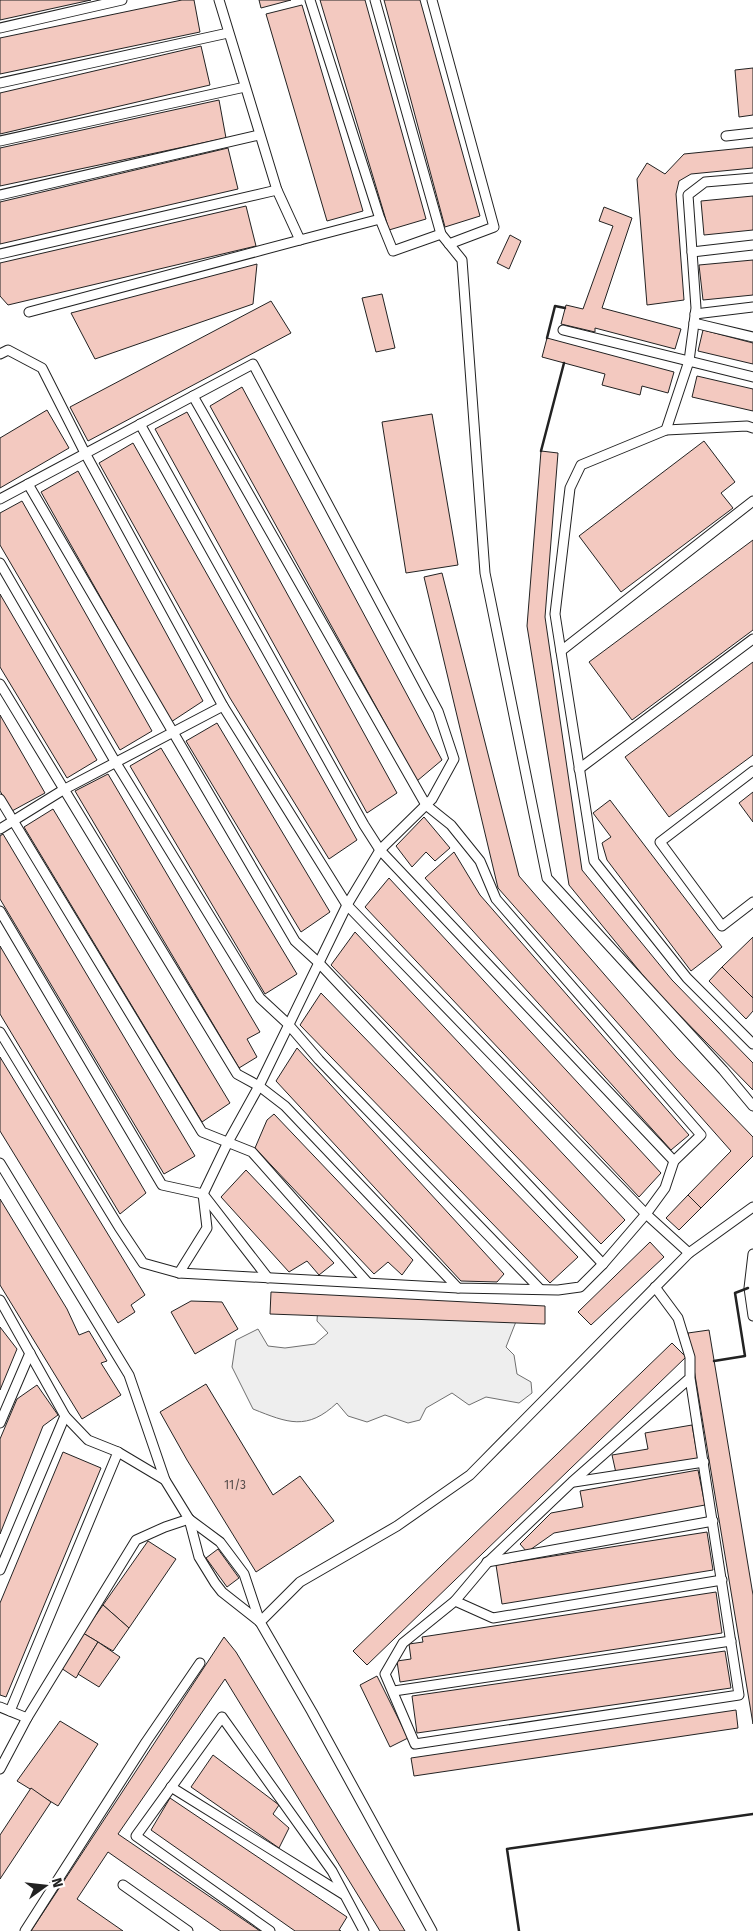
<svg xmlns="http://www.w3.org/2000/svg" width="753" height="1931" font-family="'Fira Sans',sans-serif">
	<rect width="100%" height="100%" fill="#fff"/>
	<path fill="#eee" stroke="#6f6f6f" d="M318,1304l199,15 -11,28 8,8 3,19 14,8 1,11 -13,10 -33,-6 -17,8 -17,-12 -26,15 -6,12 -12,3 -23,-8 -18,7 -19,-6 -11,-13c-30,28 -49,20 -84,6l-21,-42 4,-27 22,-11 10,17 17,2 30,-4 13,-11 -11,-12z"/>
	<g fill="#f3c9c0" stroke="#222">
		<path d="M0,0h91l-91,20z"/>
		<path d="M182,0h12l6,32 -200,42v-36z"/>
		<path d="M259,0h32l-30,8z"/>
		<path d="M320,0h45l61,219 -37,11z"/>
		<path d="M384,0h36l60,216 -35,11z"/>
		<path d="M302,5l61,206 -36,10 -61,-207z"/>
		<path d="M201,46l9,39 -210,49v-41z"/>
		<path d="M753,68v47l-14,2 -4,-47z"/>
		<path d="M219,100l7,38 -226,48v-38z"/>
		<path d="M753,147v21l-62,6 -12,7 -3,13 8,106 -37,5 -10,-126 10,-16 18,11 19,-20z"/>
		<path d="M228,148l10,41 -238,55v-42z"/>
		<path d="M753,196v34l-49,5 -3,-34z"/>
		<path d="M246,206l10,40 -248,59 -8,-9v-33z"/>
		<path d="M604,207l28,11 -30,90 79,21 -6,20 -80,-21v4l-34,-8 5,-19 17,4 30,-83 -14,-5z"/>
		<path d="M510,235l11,6 -12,28 -12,-6z"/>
		<path d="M753,260v35l-50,5 -4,-35z"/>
		<path d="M257,264l-4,40 -158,55 -24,-46z"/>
		<path d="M382,294l13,54 -19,4 -14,-54z"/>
		<path d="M271,301l20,32 -203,108 -18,-34z"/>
		<path d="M703,330l50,13v21l-55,-13z"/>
		<path d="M547,338l127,34 -6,21 -26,-7 -2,9 -38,-10 3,-11 -63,-17z"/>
		<path d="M697,376l56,13v22l-61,-14z"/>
		<path d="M242,387l200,373 -25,21 -207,-375z"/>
		<path d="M47,410l22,38 -69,40v-50z"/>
		<path d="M187,412l210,381 -30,20 -212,-384z"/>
		<path d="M432,414l26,151 -52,8 -24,-151z"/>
		<path d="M704,441l31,41 -14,11 12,15 -112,84 -42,-56z"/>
		<path d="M133,443l224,397 -28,19 -99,-161 -131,-235z"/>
		<path d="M541,451l17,2 -13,164 37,253 90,110 81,83v27l-98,-100 -86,-105 -42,-259z"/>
		<path d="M78,471l125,230 -32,21 -130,-230z"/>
		<path d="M22,501l130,230 -32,19 -120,-205v-32z"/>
		<path d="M753,540v90l-121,90 -43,-58z"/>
		<path d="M442,573l77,303 157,181 77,80v19l-52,52 -13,-13 43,-44 -233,-263 -74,-311z"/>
		<path d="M0,594l97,166 -30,18 -67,-111z"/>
		<path d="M753,662v93l-84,62 -44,-60z"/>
		<path d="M0,715l45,78 -33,18 -12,-20z"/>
		<path d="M217,723l113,189 -29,20 -115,-191z"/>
		<path d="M161,748l136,226 -32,20 -135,-228z"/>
		<path d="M108,774l152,258 -13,7 10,18 -18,11 -164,-277z"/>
		<path d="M753,792v30l-14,-19z"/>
		<path d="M610,800l112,147 -31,24 -84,-111 -5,-17 9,-6 -18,-24z"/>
		<path d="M53,809l177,294 -28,19 -178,-295z"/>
		<path d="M424,817l26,31 -15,13 -9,-9 -14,15 -16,-21z"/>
		<path d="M3,834l192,322 -31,18 -164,-275v-63z"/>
		<path d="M454,852l26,43 209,240 -18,15 -246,-272z"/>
		<path d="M389,878l272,295 -22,24 -274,-290z"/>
		<path d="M355,932l270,288 -24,24 -270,-279z"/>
		<path d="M753,937v61l-31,-31z"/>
		<path d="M0,946l146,247 -26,21 -120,-200z"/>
		<path d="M722,967l31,31v13l-7,8 -37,-38z"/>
		<path d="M321,993l257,264 -28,26 -250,-258z"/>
		<path d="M297,1048l207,226 -7,8 -36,-1 -185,-200z"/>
		<path d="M0,1057l145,238 -14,10 4,7 -17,11 -118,-192z"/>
		<path d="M274,1114l139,146 -11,15 -14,-13 -14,12 -119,-126 12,-28z"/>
		<path d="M246,1170l88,93 -15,12 -12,-14 -18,11 -68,-75z"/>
		<path d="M688,1195l13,13 -22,22 -13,-12z"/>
		<path d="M0,1199l67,110 12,26 10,-4 18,30 -6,2 20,32 -39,24 -82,-134z"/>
		<path d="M650,1242l14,15 -73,68 -13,-13z"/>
		<path d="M271,1292l274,14v18l-275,-10z"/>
		<path d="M191,1301l31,1 16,27 -43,25 -24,-42z"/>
		<path d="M0,1327l17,22 -17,41z"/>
		<path d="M709,1330l44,265v129l-65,-391z"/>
		<path d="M672,1343l14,14 -319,308 -14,-14z"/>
		<path d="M206,1384l67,111 27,-19 34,45 -78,51 -69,-112 -27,-48z"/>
		<path d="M37,1385l21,30 -15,11 -43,108v-95l17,-40z"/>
		<path d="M692,1425l6,34 -82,14 -4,-18 36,-6 -3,-16z"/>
		<path d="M63,1452l38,16 -95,229 -6,-2v-92z"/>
		<path d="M698,1470l7,35 -151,28 -27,19 -7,-8 31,-31 32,-6 -3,-16z"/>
		<path d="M707,1532l6,38 -211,34 -6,-39z"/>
		<path d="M148,1541l28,18 -47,69 -26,-23z"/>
		<path d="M218,1549l21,29 -12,9 -21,-29z"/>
		<path d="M716,1592l6,41 -322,49 -3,-21 14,-2 -2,-15 14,-2 -1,-5z"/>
		<path d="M103,1605l26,23 -16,23 -30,-18z"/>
		<path d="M83,1633l15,9 -22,36 -15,-10z"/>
		<path d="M224,1637l12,15 169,279h-25l-155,-252 -107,155 142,97h-39l-113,-79 -31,47 46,32h-92z"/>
		<path d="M98,1642l22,15 -21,30 -21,-13z"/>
		<path d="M725,1651l6,37 -314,45 -5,-37z"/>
		<path d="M377,1676l31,62 -18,9 -30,-62z"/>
		<path d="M736,1710l2,18 -324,48 -3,-18z"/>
		<path d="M60,1721l38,23 -40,62 -41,-25z"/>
		<path d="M213,1755l66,50 -6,9 16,14 -10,20 -88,-61z"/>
		<path d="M31,1788l20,14 -51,77v-44z"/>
		<path d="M170,1798l177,119 -8,13 2,1h-46l-144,-101z"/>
	</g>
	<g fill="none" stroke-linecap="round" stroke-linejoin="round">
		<defs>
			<g id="service">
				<path d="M219,0l58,190 23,50 80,-21"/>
				<path d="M310,0l70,219 13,32 48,-17"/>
				<path d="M375,0l66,234 21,26 23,313 62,305 176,192 30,36"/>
				<path d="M432,0l62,227 -45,17"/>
				<path d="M0,28l122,-28"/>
				<path d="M0,83l228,-50"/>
				<path d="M726,136l27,-3"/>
				<path d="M0,141l245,-54"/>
				<path d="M0,195l259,-60"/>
				<path d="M692,252l61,-7"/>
				<path d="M0,254l277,-64"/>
				<path d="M29,312l271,-72"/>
				<path d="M695,314l58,-7"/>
				<path d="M694,323l59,14"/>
				<path d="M563,330l190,47"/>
				<path d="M0,354l8,-4 34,18 43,85 138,253 124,199 299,309 43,39"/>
				<path d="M140,424l224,401 16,25 294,311"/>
				<path d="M753,428l-6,-2 -81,4 -85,35 -11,23 -15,126 39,247 93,117 66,66"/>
				<path d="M666,430l23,-69 7,-53 -8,-113 17,-13 48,-4"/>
				<path d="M28,484l267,457 24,22 284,301"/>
				<path d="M0,499l253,-135 185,347 16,48 -22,40 -52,51 -33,55 -88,181 -31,56 -25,52 4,34 -28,45"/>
				<path d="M0,563l116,200 144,235 28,26 31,36 221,229"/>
				<path d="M561,651l192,-150"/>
				<path d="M0,684l237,390 22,12 26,20 173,182"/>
				<path d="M579,769l174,-130"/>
				<path d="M753,771l-93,71 62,84 31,-24"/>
				<path d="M0,799l202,333 50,20 115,130"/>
				<path d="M0,829l63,-39 160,-84"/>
				<path d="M0,911l162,274 41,9 65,84"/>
				<path d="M0,1032l119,195 24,36 36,10 279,15 100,2 22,-3 23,-23 43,-50 19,-26 9,-27 27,-26 -205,-236 -16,-38 -29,-36 -25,-20 -233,-409"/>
				<path d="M0,1163l129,212 36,105"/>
				<path d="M753,1254l-4,34 4,28"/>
				<path d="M655,1287l23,31 12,39v21l49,317 -324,49 -30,-70 18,-31 52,-42 32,-38 85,-81 118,-104"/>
				<path d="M0,1300l65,116 23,24 30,12 47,28 24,39 10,38 16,26 7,9 38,30"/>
				<path d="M0,1423l30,-70"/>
				<path d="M574,1482l130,-20"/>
				<path d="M189,1519l31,23 24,32 16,48"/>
				<path d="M487,1562l226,-41"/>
				<path d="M0,1570l65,-154"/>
				<path d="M455,1601l38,17 229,-38"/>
				<path d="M394,1691l337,-50"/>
				<path d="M0,1707l27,11 109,-178 29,-13 24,-8"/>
				<path d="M10,1711l108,-259"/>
				<path d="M0,1769l27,-51"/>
				<path d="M171,1787l172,107"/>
				<path d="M123,1885l65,46"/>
				<path d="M25,1931l121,-189 54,-79"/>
				<path d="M270,1931l-134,-95 86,-119 110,154 32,60"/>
				<path d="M432,1931l-120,-219 -52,-90 40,-40 97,-56 73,-51 219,-222 64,-46"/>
			</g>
		</defs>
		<use href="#service" stroke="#222" stroke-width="11"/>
		<use href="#service" stroke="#fff" stroke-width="9"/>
		<g stroke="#222" stroke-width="2.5">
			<path d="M547,338l8,-32 10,2"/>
			<path d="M541,451l23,-88"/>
			<path d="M714,1361l31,-5 -10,-63 13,-5"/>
			<path d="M519,1931l-12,-82 246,-35"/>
		</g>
	</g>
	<g text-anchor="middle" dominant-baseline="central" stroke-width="4" stroke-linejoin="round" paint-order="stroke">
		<g font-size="12" fill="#564c4a">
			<text x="235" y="1485">11/3</text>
		</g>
	</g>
	<g transform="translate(45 1886) rotate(75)" stroke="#ffffff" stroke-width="4" paint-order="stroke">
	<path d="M0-4L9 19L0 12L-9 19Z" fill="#222222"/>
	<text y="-8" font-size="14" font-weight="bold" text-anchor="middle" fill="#222222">N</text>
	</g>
</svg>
